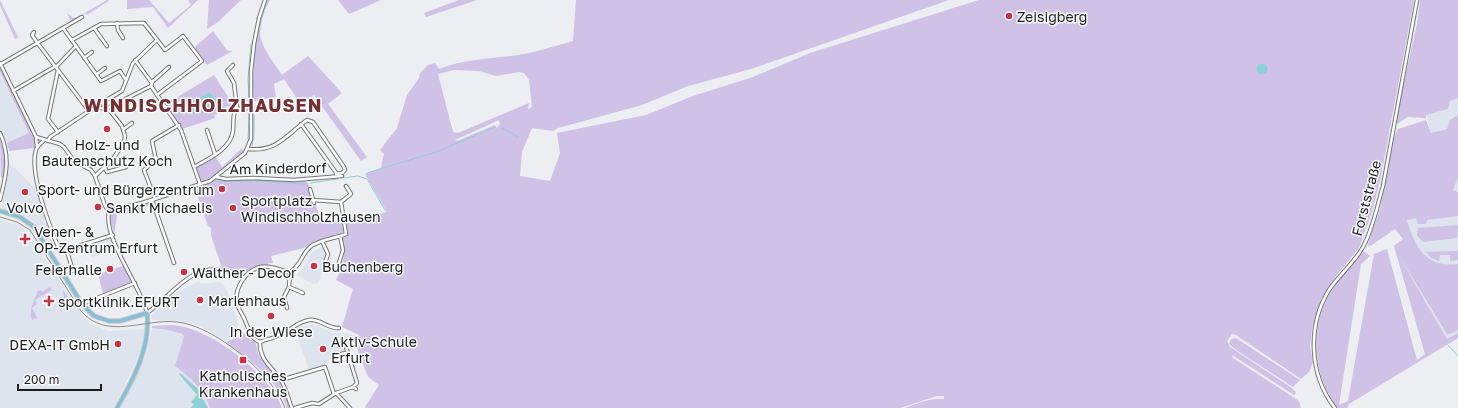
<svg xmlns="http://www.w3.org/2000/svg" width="1458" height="408" font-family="'Golos Text',sans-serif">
	<rect width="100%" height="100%" fill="#eceef1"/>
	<g fill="#dde4ed">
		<path d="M0,69l30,64 -30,14z"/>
		<path d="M1458,73v260l-11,6 -53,-93 9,-7 -14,-17 58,-93 -16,4 -5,-18 22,-6z"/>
		<path d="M10,164l24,23 8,19 -1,3 3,3 -1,2 3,3 -3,3 8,11 -2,2 5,6 2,6 -5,2 -18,-26 -11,-7 -18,-5 -2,-3z"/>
		<path d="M0,219l20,7 8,7 57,86 9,6 14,6 38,-2 -5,22 -27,57h-114z"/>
		<path d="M111,237l4,14 -23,6 -2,-6 9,-3 -2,-7z"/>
		<path d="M323,246l3,9 -3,10 3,2 -8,16 -5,1 -17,-9 8,-8 7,-14z"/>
		<path d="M199,281l2,3 16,-2 4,1 6,7 10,29 1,12 -2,6 -11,4 -17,-11 -16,-7 -11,-2 -28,-1 -2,-2 1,-4 25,-22z"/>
		<path d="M313,324l19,8 15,1 11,5 -3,4 -12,5 1,5 -14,5 -3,7 -18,6 -13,-38 1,-4z"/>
		<path d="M152,328l17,2 13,4 2,2 -9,30 22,18 8,11 5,13h-91l20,-37 7,-17z"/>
	</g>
	<g fill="#d0c1e6" fill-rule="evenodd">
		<path d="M0,0l18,37 -3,2 -15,-34z"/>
		<path d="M107,0h3l-23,15 -1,-2 -15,9 -4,-9 6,5 5,-1z"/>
		<path d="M127,0h22l20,23 22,-18 -3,-5h10l-30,28 -15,-21 -26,2z"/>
		<path d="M209,0h32l-23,22 -11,7z"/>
		<path d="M268,0h2c-6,10 -12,28 -9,39 3,12 14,25 21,36l26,-19 34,37 -14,11 39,53 -6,4 -47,-66 -13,10 -17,-26 -10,5 2,13 -22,4c-2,-30 0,-74 14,-101z"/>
		<path d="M338,0h43l-32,14z"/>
		<path d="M459,0h18l-51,17 -2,-4z"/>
		<path d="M576,0h373l-198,69 -63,17 -46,19 -84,23 -5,3 -21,-3 -10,24 -2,24 30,5 10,-28 -3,-20 89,-18 47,-19 60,-19 57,-24 169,-53h435l-34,181 -9,34 -12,33 -20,24 -18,27 -9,30 -2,18 3,15 -4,10 -8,7 -65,-44 -4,-1 -5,7 3,6 59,39 7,6 -1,3h-1l-62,-40 1,3 66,43 2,7h-396c13,-5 26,-10 39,-9v-3h-7l-37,12h-534l-1,-1 14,-22 -11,-8 -13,-34 4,-8 -17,-8 11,-38 -17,-9c7,-14 11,-29 5,-45l-15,2 -22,11 -33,8 2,7h-5v2l-10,1 -14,7 -22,-5 -11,-33v-7l-3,-2 -13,-37 21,-10 6,2 34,-1 48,1 4,2 14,40 65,-11 -22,-38 16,-6 3,-14 -4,-4 17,-22 10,-33 12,-17 1,-5 8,-8 7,-2 4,6c25,-10 53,-10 79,-14 19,-3 37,-9 55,-14zM454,70l25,1 17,5 23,-4 5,1 5,7 3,27 -4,2 1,-6 -71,30 -5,-1 -15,-58zM499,120l1,4 -3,4 -2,-3 -38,16 -2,-1z"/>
		<path d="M1420,0h38v98l-8,3 -2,8 -22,6v3h-2l-16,-1 -11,7v-10l20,-90z"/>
		<path d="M213,31l13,18 3,2h4l-26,14 -13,-17z"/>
		<path d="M0,65l35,74v9l-26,3 -2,-8 22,-10 -29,-62z"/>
		<path d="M214,75l20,31 -9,1 -2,5 -9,3 1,3 -33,11 -16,-25zM210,92l7,9 -25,12z"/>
		<path d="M1458,115v62l-5,13 5,2v24l-31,4 -1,4h-8l-2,-6 -9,2c8,28 19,48 51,44v66l-8,4h-3l-48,-78 48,83 11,-6v5l-109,66 -2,4h-9c-27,-35 -29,-83 -5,-120 9,-14 20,-25 31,-37l6,5 -9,8 -22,141 9,-4 26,-147 13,-5 30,111 8,-6 -31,-108 9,-7 -8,-10 -23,16 -4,1v-2l12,-35 13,-70 5,-10 28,-9 5,13 16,-4 3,-9z"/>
		<path d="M0,139c6,12 7,25 3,38l-2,1z"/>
		<path d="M242,148l2,3 -4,4 -28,22 -11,5 -5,-13 1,-2 12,-5 -1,-2 7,-4 7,11z"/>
		<path d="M152,203l2,4 -4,1 -1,-2 -5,1 1,2 -28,6 -3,20 -4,-18 2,-5z"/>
		<path d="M1458,225l-1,13 -34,4 -6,-7 1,-7z"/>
		<path d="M1458,251v9l-8,1v-6h-10l-1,6 -8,-3 -5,-6z"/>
		<path d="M111,266l2,3 10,-3 9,17 -29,11 -5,-20 10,-3v-3z"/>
		<path d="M50,287l2,3 -17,10 2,4 -5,4 5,9h2l-7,3c-4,-9 2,-20 6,-29l3,-1 1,2z"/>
		<path d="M63,290l5,7 -8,14 -1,-6 3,-3 -2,-4 4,-1z"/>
		<path d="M171,325c37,1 98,48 111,83h-72c-6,-19 -19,-30 -35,-42l9,-30 -2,-2 -13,-4 -17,-2v-2z"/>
		<path d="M246,333l4,7 5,1 3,13 20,25 12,29h-3c-10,-30 -37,-47 -61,-66z"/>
		<path d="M1236,338l64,42 -7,7 -57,-37 -7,-6 2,-5z"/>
	</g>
	<g fill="#8fd0d6">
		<circle cx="1262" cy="69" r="5.5"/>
		<path d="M210,92l7,9 -1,5 -16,8 -8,-1 -3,-9z"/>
		<path d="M180,373l17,15 11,20h-17l3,-4 -3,-2 6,-7 -18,-21z"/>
	</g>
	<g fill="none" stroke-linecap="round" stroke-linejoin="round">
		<g stroke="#8fd0d6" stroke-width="1">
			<path d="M253,68c3,-22 5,-48 15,-68"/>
			<path d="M253,72v28"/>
			<path d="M249,103l-1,-24 3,-35"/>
			<path d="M253,104l1,6"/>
			<path d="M502,128l16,9"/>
			<path d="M248,143l1,-30"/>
			<path d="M252,146l2,-13v-19"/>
			<path d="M367,173l69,-21 59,-25"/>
			<path d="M343,178l15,-2 9,3 19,33"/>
			<path d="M215,181h37"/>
			<path d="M255,181l50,3"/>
			<path d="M310,183l28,-4"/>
			<path d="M1448,345l10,11"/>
		</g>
		<defs>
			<g id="minor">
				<path d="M117,23l1,7 5,8"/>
				<path d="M63,28l38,53 19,-10 6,9"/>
				<path d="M94,28l13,18"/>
				<path d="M34,32l-2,3 4,6 53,70"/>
				<path d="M72,40l29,-16 43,-1 21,27 18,-14 19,25 -45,34"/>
				<path d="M84,58l8,-6"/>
				<path d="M0,63l36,74 24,7 4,3 10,14 17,9 4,6 10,30 4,5c-6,28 31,73 38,102 23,-16 43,-49 76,-43 7,1 14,5 21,8"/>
				<path d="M1,64l81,-47"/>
				<path d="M233,65l-6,6 7,12 3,25"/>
				<path d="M56,67l20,-21"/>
				<path d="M58,70l-10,49 10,13"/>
				<path d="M97,74l8,-6"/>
				<path d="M152,82l17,-15"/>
				<path d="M151,86l30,44 19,54"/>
				<path d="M13,91l43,-25"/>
				<path d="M103,103l3,6 45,-23 1,-3 -17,-23"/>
				<path d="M96,106l26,-15 11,-28 24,-23"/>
				<path d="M301,124l36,50"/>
				<path d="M124,129l8,-6"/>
				<path d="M207,130l8,24"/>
				<path d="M0,133c11,24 6,43 0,67"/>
				<path d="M36,138l1,9"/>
				<path d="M44,140c-2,3 -7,6 -8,10 -7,23 14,77 23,99l20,-3 34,-11"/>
				<path d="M48,141l2,-4 45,-30 11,2 5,3 11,14 3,10 -1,7 -12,17 -17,16"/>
				<path d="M248,149c29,3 37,-13 59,-29l6,2 31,45 1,3 -3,3 -6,1"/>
				<path d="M194,167c14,-8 37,-18 39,-36 1,-7 -1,-16 3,-22l15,-1"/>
				<path d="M105,168l2,4 19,-5"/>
				<path d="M216,177l10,2 27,-1 41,2 48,-4"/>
				<path d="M310,189l4,14"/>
				<path d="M155,199l-11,-29 12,-10 -4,-19 27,-16"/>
				<path d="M152,200l22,63"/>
				<path d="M313,200l28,2"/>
				<path d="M109,211l33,-8 68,-22 35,-28 6,-14v-68l3,-27 5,-26 6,-18"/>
				<path d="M322,241l6,13 -3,9"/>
				<path d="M66,248l7,23"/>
				<path d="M339,263l4,-13 -3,-14"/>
				<path d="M289,287l14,6"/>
				<path d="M82,304l53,-21"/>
				<path d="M287,308l-3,-11 5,-10 1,-15"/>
				<path d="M339,328c-11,1 -20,-10 -30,-8 -12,2 -18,10 -28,14 -6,4 -14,5 -21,8 -9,-3 -10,-11 -14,-19 -2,-7 -7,-12 -9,-20 -3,-14 8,-32 23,-36 10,-3 20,4 30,5 11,-6 11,-17 20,-25 10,-8 24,-8 36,-13l-5,-32 10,-8 -5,-8"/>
				<path d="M260,342c-1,17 11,24 20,37 6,8 8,20 12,29"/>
				<path d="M346,347l11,36 -4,4"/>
				<path d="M341,354l5,-1"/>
				<path d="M281,380l44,-13 9,27"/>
				<path d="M336,393l14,15"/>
				<path d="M295,408l17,-5 7,1 17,-11 17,-6 3,2"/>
				<path d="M1335,408c-26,-33 -28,-82 -6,-118 10,-15 25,-27 34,-43 10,-18 14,-40 20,-61l34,-186"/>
			</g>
			<path id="major" d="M0,211l20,6 14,10 48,77 12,12 15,5h11l27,-8c4,34 -14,67 -30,95"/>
		</defs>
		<use href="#minor" stroke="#747678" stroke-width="4.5"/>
		<use href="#major" stroke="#c8c9c9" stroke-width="5.5"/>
		<use href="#minor" stroke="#fff" stroke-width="2.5"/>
		<use href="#major" stroke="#88bfd5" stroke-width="3.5"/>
		<path stroke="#898a8c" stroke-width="1" d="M0,217l17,5 13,8 51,81c26,30 63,7 96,11 36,3 96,52 108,86"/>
	</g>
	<g fill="#c43443" stroke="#fafcfe" stroke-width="1.5">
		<circle cx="1009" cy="16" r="4"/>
		<circle cx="107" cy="129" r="4"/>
		<circle cx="222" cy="189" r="4"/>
		<circle cx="25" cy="192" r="4"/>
		<circle cx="98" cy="207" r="4"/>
		<circle cx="233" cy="208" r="4"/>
		<path d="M23 233h4v4h4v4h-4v4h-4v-4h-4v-4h4z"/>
		<circle cx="314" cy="266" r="4"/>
		<circle cx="110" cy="269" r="4"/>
		<circle cx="184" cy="272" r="4"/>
		<circle cx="200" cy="300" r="4"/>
		<path d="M47 295h4v4h4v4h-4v4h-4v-4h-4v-4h4z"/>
		<circle cx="271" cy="316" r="4"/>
		<circle cx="118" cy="344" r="4"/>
		<circle cx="323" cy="349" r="4"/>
		<rect x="239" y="356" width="8" height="8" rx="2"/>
	</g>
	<g text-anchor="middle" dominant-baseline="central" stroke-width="3" stroke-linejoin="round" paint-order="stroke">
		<g font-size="14" fill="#1b1c1d" stroke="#fafcfe" text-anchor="start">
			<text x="1017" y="16">Zeisigberg</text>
			<text x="107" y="144" text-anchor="middle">Holz- und<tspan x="107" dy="16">Bautenschutz Koch</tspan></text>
			<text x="214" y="189" text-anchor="end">Sport- und Bürgerzentrum</text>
			<text x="241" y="200">Sportplatz<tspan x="241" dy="16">Windischholzhausen</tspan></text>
			<text x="25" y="207" text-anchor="middle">Volvo</text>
			<text x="106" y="207">Sankt Michaelis</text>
			<text x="34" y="231">Venen- &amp;<tspan x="34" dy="16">OP-Zentrum Erfurt</tspan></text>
			<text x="322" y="266">Buchenberg</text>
			<text x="102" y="269" text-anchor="end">Feierhalle</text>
			<text x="192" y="272">Walther - Decor</text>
			<text x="208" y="300">Marienhaus</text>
			<text x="58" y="301">sportklinik.EFURT</text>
			<text x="271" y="331" text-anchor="middle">In der Wiese</text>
			<text x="331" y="341">Aktiv-Schule<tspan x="331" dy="16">Erfurt</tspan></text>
			<text x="110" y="344" text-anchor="end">DEXA-IT GmbH</text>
			<text x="243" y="375" text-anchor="middle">Katholisches<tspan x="243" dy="16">Krankenhaus</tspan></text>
		</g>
		<g font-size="14" fill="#1b1c1d" stroke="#fafcfe">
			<text transform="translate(278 168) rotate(-1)">Am Kinderdorf</text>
			<text transform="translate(1366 198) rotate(-75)">Forststraße</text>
		</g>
		<g font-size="18" font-weight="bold" letter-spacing="1" fill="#752f32" stroke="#fafcfe">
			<text x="203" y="105">WINDISCHHOLZHAUSEN</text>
		</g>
	</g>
	<path d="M18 384v6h83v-6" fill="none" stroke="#1b1c1d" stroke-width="2"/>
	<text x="24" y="384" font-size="12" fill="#1b1c1d" stroke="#fafcfe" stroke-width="3" paint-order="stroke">200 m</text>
</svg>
